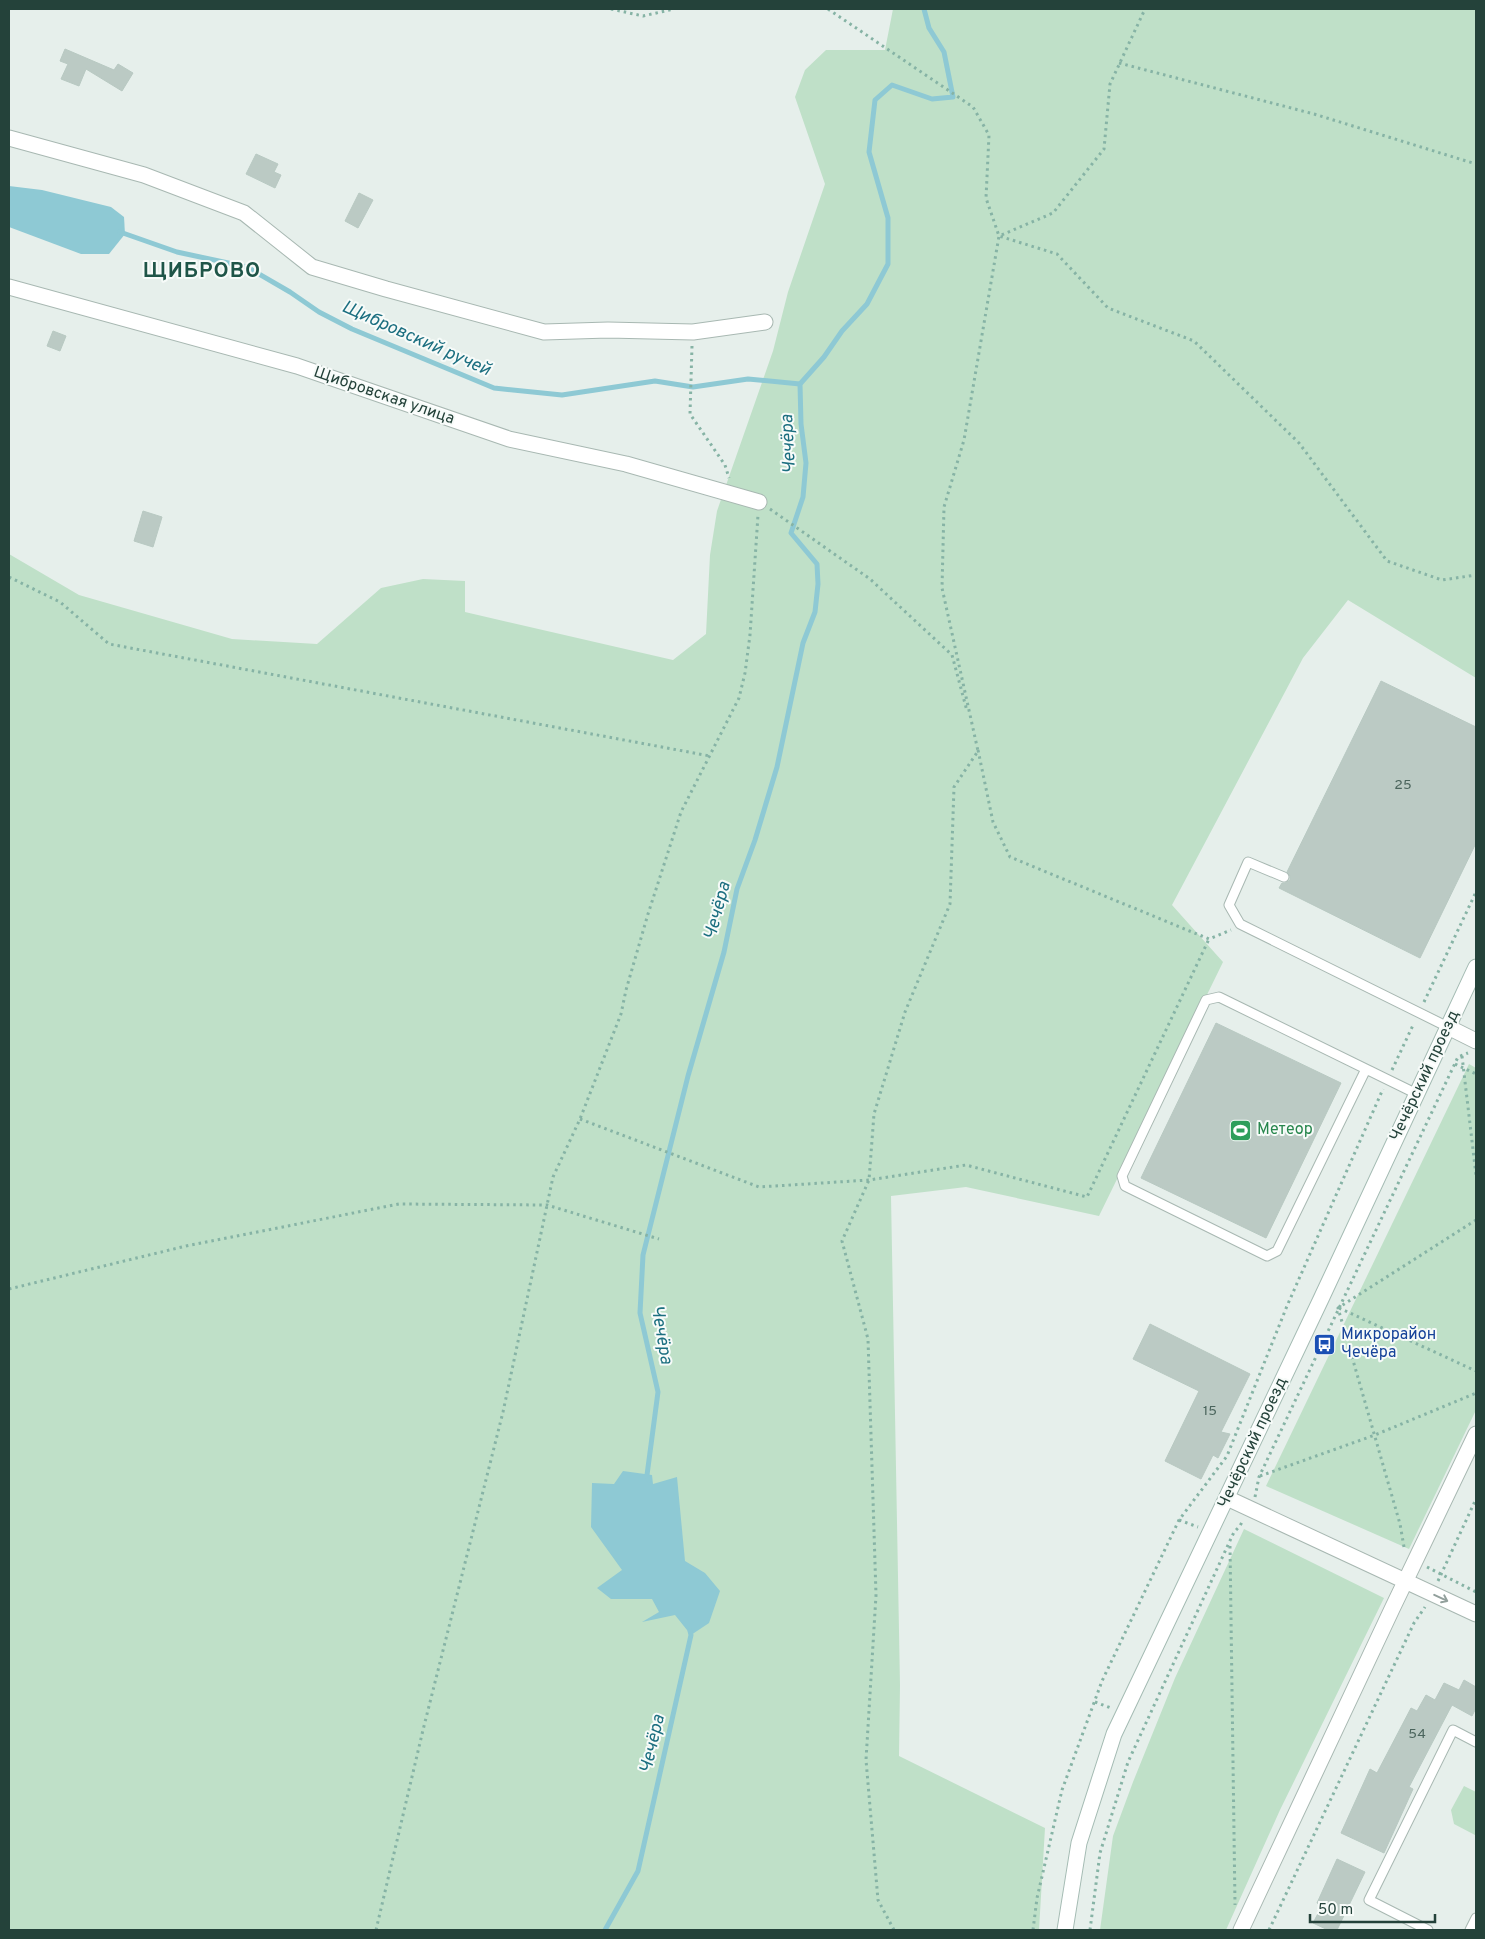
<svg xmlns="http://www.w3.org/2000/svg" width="1485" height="1939" font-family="Overpass,sans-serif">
	<rect width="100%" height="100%" fill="#e6efeb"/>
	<g fill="#bfe0c8">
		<path d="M893,9h583v669l-128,-78 -45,58 -131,247 51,57 -124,254 -133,-29 -75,9 9,489 -1,71 146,72 -6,102h-1030v-1376l70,41 153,44 85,5 64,-56 42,-9 42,2v31l208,48 33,-26 4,-79 7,-44 56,-160 15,-59 37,-108 -30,-87 10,-27 21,-20h59z"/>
		<path d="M1469,1064l7,4v342l-67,139 -143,-63z"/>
		<path d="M1244,1529l140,69 -104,212 -54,120h-126l13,-94 20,-54 42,-104z"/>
		<path d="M1464,1786l12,6 -1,43 -21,-11 -3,-14z"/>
	</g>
	<g fill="#8ec9d4">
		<path d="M9,186l33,4 69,17 13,10 1,17 -16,20h-28l-72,-27z"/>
		<path d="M623,1471l29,4 1,9 24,-7 8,84 20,12 15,18 -11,32 -18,12 -16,-20 -33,7 17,-10 -7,-13h-41l-14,-11 25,-18 -31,-43 1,-44 22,1z"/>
	</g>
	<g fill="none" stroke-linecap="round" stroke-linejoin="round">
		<g stroke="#8ec9d4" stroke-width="5">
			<path d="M120,232l57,20 70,15 43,25 29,20 33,17 142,59 68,7 93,-14 38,6 55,-8 52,5"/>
			<path d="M649,1480l-2,-5 11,-83 -18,-79 3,-58 45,-179 36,-124 13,-63 18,-49 22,-73 26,-124 12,-31 3,-28 -1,-20 -26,-31 12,-36 3,-34 -5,-39 -1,-40 24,-27 18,-26 25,-27 21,-40v-46l-19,-66 6,-52 17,-15 40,14 21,-2 -9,-45 -15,-24 -5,-19"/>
			<path d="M605,1930l33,-59 53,-236 -1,-4"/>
		</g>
	</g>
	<g fill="#bbcac4" stroke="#b8c9c2">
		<path d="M65,49l49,21 4,-6 15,9 -11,18 -36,-22 -7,17 -18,-7 7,-15 -8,-3z"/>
		<path d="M256,154l22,10 -4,8 7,3 -6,13 -29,-14z"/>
		<path d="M359,193l14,7 -15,28 -13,-7z"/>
		<path d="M53,331l13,5 -6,15 -13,-5z"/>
		<path d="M143,511l19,6 -9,30 -19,-6z"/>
		<path d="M1381,681l95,46v116l-56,115 -141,-70 3,-5h3l5,-3v-4l-3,-4z"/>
		<path d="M1216,1023l125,60 -75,155 -125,-60z"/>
		<path d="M1150,1324l100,50 -29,58 9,2 -12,24 -5,-3 -12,24 -36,-18 34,-70 -66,-32z"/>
		<path d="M1464,1680l12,7v21l-4,8 -20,-11 -43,82 4,2 -29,64 -43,-20 29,-64 7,4 34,-65 6,3 9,-16 9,5 9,-17 15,7z"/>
		<path d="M1337,1859l28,13 -28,58h-9l-15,-7 9,-17 -5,-3z"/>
	</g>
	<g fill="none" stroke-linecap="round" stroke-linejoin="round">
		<defs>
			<g id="lane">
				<path d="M1284,877l-36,-15 -19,43 11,19 208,103"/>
				<path d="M1366,1069l-89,182 -10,5 -142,-70 -3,-10 84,-176 13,-3 198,97"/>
				<path d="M1428,1930l-59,-30 84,-170 23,12"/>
				<path d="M1470,1930l6,-12"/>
			</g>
			<g id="street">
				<path d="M9,138l135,37 100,38 68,54 74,22 158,43 64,-2 85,2 72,-10"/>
				<path d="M9,287l288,79 212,73 117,25 133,38"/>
				<path d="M1448,1027l28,14"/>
				<path d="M1227,1498l249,116"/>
				<path d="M1241,1930l151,-321 84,-175"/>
			</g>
			<path id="secondary" d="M1065,1930l14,-87 35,-109 207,-435 155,-332"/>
		</defs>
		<use href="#lane" stroke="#a8b8b2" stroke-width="11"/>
		<use href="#street" stroke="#a8b8b2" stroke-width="17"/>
		<use href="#secondary" stroke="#a4bbb3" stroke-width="17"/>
		<g stroke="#86b3a5" stroke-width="3" stroke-dasharray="2.5 4" stroke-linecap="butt">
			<path d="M611,9l32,7 31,-7"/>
			<path d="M828,9l145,98 16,28 -3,63 13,38 58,18 51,54 86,33 105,102 88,118 55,19 34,-5"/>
			<path d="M1119,63l195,51 162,50"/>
			<path d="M692,346l-2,68 35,51 4,13"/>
			<path d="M770,509l100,70 82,76 15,56"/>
			<path d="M9,577l51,25 49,42 601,112"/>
			<path d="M978,750l15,72 17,35 199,82 22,-9"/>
			<path d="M1424,1002l52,-110"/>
			<path d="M1462,1056l14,119"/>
			<path d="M1455,1064l21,10"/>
			<path d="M1392,1070l22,-47"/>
			<path d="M580,1119l179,68 110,-7 97,-15 121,32 122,-258"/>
			<path d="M9,1289l177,-43 213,-42 148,1 112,34"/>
			<path d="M1339,1308l137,63"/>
			<path d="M1260,1476l115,-41 101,-42"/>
			<path d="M1255,1497l4,-20 199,-420 10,-4"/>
			<path d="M1179,1520l19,7"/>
			<path d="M1230,1546l5,359"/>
			<path d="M1404,1547l-4,-23 -62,-216 138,-88"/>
			<path d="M1427,1567l49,25"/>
			<path d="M1438,1581l38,-82"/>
			<path d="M1095,1702l16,6"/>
			<path d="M376,1930l47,-200 80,-318 50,-235 27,-58 41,-105 5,-24 22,-76 33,-102 58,-114 6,-25 5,-38 8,-120"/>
			<path d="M894,1930l-16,-30 -12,-140 10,-165 -8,-256 -26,-98 27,-61 5,-66 31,-102 45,-108 4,-117 24,-36 -36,-163 2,-81 20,-67 35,-204 54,-23 51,-64 6,-65 35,-75"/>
			<path d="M1033,1930l4,-32 25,-108 40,-109 77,-161 48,-64 60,-150 96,-217"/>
			<path d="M1090,1930l10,-77 28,-91 106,-230 6,-6 3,-6"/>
			<path d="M1269,1930l145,-307 11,-16"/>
		</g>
		<use href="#lane" stroke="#fff" stroke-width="9"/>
		<use href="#street" stroke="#fff" stroke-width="15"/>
		<use href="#secondary" stroke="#fff" stroke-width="15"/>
	</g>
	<defs><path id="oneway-shaft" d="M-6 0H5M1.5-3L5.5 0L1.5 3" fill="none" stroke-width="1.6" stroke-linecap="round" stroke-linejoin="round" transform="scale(1.25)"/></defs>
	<use stroke="#92a09c" href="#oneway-shaft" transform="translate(1441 1598) rotate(25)"/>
	<defs>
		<symbol id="stadium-square" viewBox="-11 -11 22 22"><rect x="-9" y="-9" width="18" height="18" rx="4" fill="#2e9e5b" stroke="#f7fbf9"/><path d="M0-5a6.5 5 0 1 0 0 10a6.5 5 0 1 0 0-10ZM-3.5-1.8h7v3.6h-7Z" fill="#fff"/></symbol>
		<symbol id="bus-square" viewBox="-11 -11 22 22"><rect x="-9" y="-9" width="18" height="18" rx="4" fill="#1a4fb4" stroke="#f7fbf9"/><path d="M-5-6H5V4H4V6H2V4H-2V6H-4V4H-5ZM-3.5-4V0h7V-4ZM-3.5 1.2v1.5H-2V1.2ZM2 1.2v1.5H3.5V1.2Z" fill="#fff"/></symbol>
	</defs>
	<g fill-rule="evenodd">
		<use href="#stadium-square" x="1228" y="1118" width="25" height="25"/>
		<use href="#bus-square" x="1312" y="1332" width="25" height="25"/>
	</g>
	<g text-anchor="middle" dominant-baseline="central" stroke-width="4" stroke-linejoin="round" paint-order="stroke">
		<g font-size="14" fill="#4a645c">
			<text x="1403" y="785">25</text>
			<text x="1210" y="1411">15</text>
			<text x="1417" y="1734">54</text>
		</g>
		<g font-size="16" fill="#24423a" stroke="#f7fbf9">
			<text transform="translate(384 396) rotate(19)">Щибровская улица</text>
			<text transform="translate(1425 1076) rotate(-65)">Чечёрский проезд</text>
			<text transform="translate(1253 1443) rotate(-65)">Чечёрский проезд</text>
		</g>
		<g font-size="16" fill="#27864d" stroke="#f7fbf9" text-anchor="start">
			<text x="1257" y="1130">Метеор</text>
		</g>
		<g font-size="16" fill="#164399" stroke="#f7fbf9" text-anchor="start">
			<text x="1341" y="1335">Микрорайон<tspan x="1341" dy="18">Чечёра</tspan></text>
		</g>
		<g font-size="18" font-style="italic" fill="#1c6f80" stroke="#f7fbf9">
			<text transform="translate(416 339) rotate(24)">Щибровский ручей</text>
			<text transform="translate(789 444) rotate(-93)">Чечёра</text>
			<text transform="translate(718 911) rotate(-75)">Чечёра</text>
			<text transform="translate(661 1335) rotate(80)">Чечёра</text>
			<text transform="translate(653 1744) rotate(-77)">Чечёра</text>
		</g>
		<g font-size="21" font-weight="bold" letter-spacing="1" fill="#1f5548" stroke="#f7fbf9">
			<text x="202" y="271">ЩИБРОВО</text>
		</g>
	</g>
	<rect width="1485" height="1939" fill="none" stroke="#24423a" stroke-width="20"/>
	<path d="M1310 1914v8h125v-8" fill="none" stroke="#24423a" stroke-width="2.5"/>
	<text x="1318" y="1914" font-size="15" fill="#24423a" stroke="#f7fbf9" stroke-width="4" paint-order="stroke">50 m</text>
</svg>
